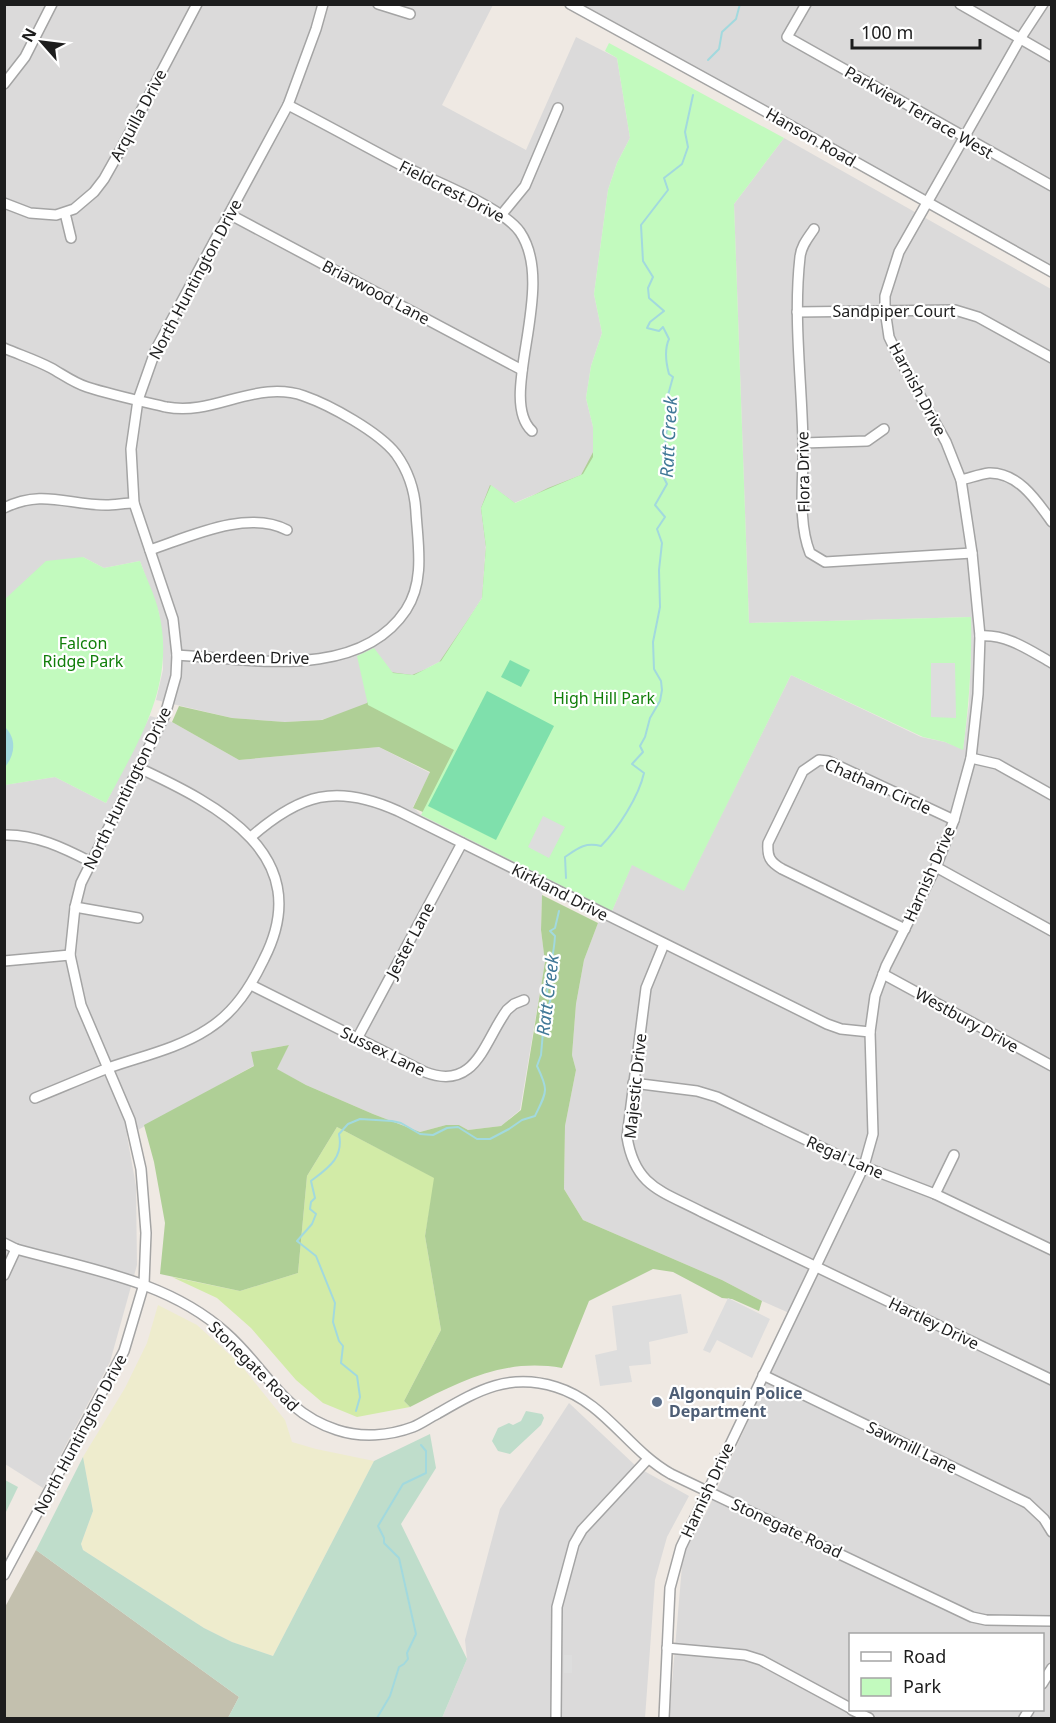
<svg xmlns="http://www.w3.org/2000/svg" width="1056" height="1723" font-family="'Noto Sans',sans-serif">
	<rect width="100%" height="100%" fill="#efe9e3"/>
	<g fill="#dbdada" fill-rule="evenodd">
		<path d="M5,5h488l-51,100 84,45 50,-113 41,21 13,80 -13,25 -9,27 -14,104 8,39 -11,33 -5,32 7,29v30l-10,17 -69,29 -24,-17 -8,112 -41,63 -27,14 -46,30 -47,15 -36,2 -53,-4 -76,-18 7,-30v-28l-4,-29 -19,-52 -36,7 -21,-11 -59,25 -19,18z"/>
		<path d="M575,5h476v264z"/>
		<path d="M784,138l267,151v1429h-382l14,-164 25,-45 88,-193 -34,-15 -40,-21 -139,-60 -19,-31 1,-63 11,-56 -4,-15 4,-51 8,-44 14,-37 14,-12 20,-47 52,26 107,-215 130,62 24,5 18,7 6,-45 2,-51v-36l-222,6 -15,-419zM850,1634h192v76h-192z"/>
		<path d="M150,716l22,6 67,38 140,-13 51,26 -17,34 8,8 126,62 -5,18 -1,35 4,32 -25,148 -19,16 -33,4 -9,-5h-13l-26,7 -47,-18 -67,-29 -30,-16 13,-24 -38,7 4,13 -128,71 9,50 1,79 -27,97 -67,126 -38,-24 -1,-679 51,-8 51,26z"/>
		<path d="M569,1403l68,64 52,29 -22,41 -12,43 -10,138h-203l25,-59 -2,-19 35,-131z"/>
	</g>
	<path fill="#c3c0ae" d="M36,1550l203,147 -11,21h-223v-111z"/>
	<path fill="#eeeccd" d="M158,1305l39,20 43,39 45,56 7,22 24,7 58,12 -101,195 -41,-14 -28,-14 -121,-78 -2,-6 12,-33 -10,-54 42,-69 22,-45z"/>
	<path fill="#d2eba7" d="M337,1127l98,51 -10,58 16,94 -37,71 6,6 -53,10 -34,-14 -27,-23 -45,-52 -34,-30 -45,-21 68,14 58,-18 9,-97z"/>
	<g fill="#afcf96">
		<path d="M611,418l-178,398 -20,-8 17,-36 -51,-25 -140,13 -67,-38 7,-16 53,12 53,4 37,-2 45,-17 23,-31 22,3 26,-11 44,-65 4,-52 -5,-39 9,-23 26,19 32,-16 33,-13z"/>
		<path d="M542,895l56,28 -14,37 -8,44 -4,51 4,15 -11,56 -1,63 19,31 139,60 40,21 -3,10 -27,-12 -10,-1 -49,-26 -20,-3 -64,32 -27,67c-58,-10 -101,13 -152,39l-6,-6 37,-71 -16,-94 9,-58 -97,-51 -30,49 -9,97 -58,18 -80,-17 5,-51 -11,-61 -10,-37 110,-59 -3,-14 38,-7 -12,24 29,16 67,29 47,18 26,-7h13l9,5 33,-4 20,-16 24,-148 -4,-32z"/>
	</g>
	<g fill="#bfddcb">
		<path d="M526,1411l16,3 2,4 -3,7 -31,29 -12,-3 -6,-10 6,-13 11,-5 4,2 8,-4z"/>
		<path d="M430,1434l6,34 -35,56 66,135 -25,59h-214l11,-21 -203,-147 47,-93 10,54 -12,33 2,6 121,78 28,14 41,14 101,-195z"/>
		<path d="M5,1480l13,7 -13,27z"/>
	</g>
	<g fill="#c2fabe">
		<path d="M609,43l175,95 -50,66 15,419 222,-6c1,45 -2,89 -8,133l-18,-8 -22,-5 -132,-62 -107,216 -52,-26 -20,46 -191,-96 33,-65 -86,-45 -11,-49 17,-8 19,25 21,2 27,-14 41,-63 4,-51 -5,-39 10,-23 24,18 68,-29 10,-17v-30l-7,-29 5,-32 11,-33 -8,-39 14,-104 9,-27 13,-25 -13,-80 -12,-7z"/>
		<path d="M83,557l21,11 36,-7c6,17 15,34 19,52 17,72 -21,129 -53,190l-51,-26 -50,8 -1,-185 42,-39z"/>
	</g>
	<g fill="#7fe0ac">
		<path d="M510,660l20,10 -9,17 -20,-10z"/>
		<path d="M487,691l67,35 -58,114 -68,-34z"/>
	</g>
	<g fill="#ddd">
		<path d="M931,663h24l1,55 -25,-1z"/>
		<path d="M543,816l22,11 -16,31 -21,-11z"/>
		<path d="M681,1294l7,39 -39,9 2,22 -22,2 3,16 -32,4 -5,-31 22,-5 -5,-44z"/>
		<path d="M728,1298l42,21 -18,39 -35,-18 -7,13 -7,-3z"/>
		<rect x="564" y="1655" width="8" height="18"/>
	</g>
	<path fill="#a2d9de" d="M5,727c12,12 10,28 0,40z"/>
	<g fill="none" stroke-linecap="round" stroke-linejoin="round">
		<g stroke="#a2d9de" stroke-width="2">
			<path d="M708,60l11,-11 3,-17 14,-13 4,-15"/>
			<path d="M566,878l-1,-21c13,-9 20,-15 36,-11 17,-17 38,-50 43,-73l-12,-9 11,-12 -3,-6 5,-9 5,-19 10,-17 2,-11 -1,-9 -7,-12 -1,-27 7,-35 -1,-37 3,-27 -5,-14 8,-12 -10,-12 12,-21 -5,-10 8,-74 -2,-5 5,-18 -4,-3c-3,-11 -5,-24 0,-35l-6,-12 -4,4 -12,-3 3,-6 14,-11 -15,-13 -1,-10 5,-11 -10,-16 -2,-36 27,-35 -4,-12 18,-14 6,-17 -3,-15 8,-37"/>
			<path d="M356,1411l4,-14 -3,-21 -16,-13 2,-17 -4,-5 -6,-19 2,-19 -19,-47 -19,-15 15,-17 4,-10 -6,-5 1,-7 4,-4 -4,-17c17,-13 33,-23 28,-47l9,-10 12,-5 32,2 9,2 19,11 13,1 14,-7 11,-1 19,12h13l19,-10 13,-9 13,-4c12,-25 14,-25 2,-50l4,-11 3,-35 7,-22 -4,-4c1,-20 7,-38 8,-58l-5,-5 5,-3 4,-17"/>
			<path d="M377,1718l13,-22 9,-29 5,-3 4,-5 -1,-6 9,-19 -17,-76 -15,-15v-5l-6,-12 25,-42 23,-11v-22l-5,-6"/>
		</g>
		<defs>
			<g id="minor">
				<path d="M378,4l32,10"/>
				<path d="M570,4l191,105 291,163"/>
				<path d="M806,4l-19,33 265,149"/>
				<path d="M960,4l92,53"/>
				<path d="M4,84l21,-27 27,-53"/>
				<path d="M288,105c37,19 73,39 109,58 31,16 105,43 123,69 38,56 -24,166 12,199"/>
				<path d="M4,203l26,10 26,2 18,-6 20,-17 10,-13 18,-32 75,-143"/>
				<path d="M65,213l6,25"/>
				<path d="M229,214l293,156"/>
				<path d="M502,214l23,-28 33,-78"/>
				<path d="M814,229c-6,9 -13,17 -14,28 -7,62 2,125 3,187 1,35 -6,76 7,109l15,9 147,-9"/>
				<path d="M797,312l158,-2 23,7 74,41"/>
				<path d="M4,348c16,7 32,12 47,20 11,6 23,15 36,19 25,8 53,14 79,20 37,7 67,-12 102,-15 12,-1 25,0 36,4 26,9 75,36 92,58 13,18 19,37 20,59 2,32 9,68 -10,97 -47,71 -156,49 -229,45"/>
				<path d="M803,443l64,-2 17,-12"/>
				<path d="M961,480c9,-2 19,-6 28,-7 29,-1 48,28 63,49"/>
				<path d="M4,508c38,-19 64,-3 102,-3 9,0 19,-2 28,-2"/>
				<path d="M150,550c39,-13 97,-41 137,-20"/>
				<path d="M980,636c27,-2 49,14 72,27"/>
				<path d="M971,758l26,6 55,31"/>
				<path d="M4,835c31,-1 60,13 87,27"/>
				<path d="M251,837c49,-43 85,-54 147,-26 143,71 286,143 429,213l14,5 29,3"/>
				<path d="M936,867l116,64"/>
				<path d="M75,907l63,11"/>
				<path d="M905,929l-123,-60c-12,-7 -15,-12 -14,-26l35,-72 16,-11 9,1 126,59"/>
				<path d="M664,944l-18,44 -19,149c8,50 35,54 75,75l350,168"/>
				<path d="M4,961l66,-6"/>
				<path d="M883,974l169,92"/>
				<path d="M251,985l174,87c51,20 59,-31 82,-62l7,-6 10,-4"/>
				<path d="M358,1037l104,-194"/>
				<path d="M633,1083l64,8 20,6 135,65 83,32 117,56"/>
				<path d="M35,1098c25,-10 50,-21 76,-31 32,-11 68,-19 97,-38 27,-17 43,-43 56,-70 53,-104 -46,-154 -125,-191"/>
				<path d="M935,1194l19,-39"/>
				<path d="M4,1243l12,6c72,20 153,32 210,84 40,35 55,79 111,97 24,8 52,6 76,-3 8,-3 16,-9 24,-13 40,-23 71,-42 119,-27 49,15 72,63 115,87l301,143 14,3 66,1"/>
				<path d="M4,1275l12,-26"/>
				<path d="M763,1375l264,128 17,16 8,13"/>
				<path d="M4,1575l120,-224 20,-67 2,-51 -5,-64 -11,-49 -49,-115 -11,-50 5,-48 6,-24 84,-168 11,-39 1,-21 -4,-36 -39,-116 -3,-54 7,-49 18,-51 132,-244 28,-76 7,-25"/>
				<path d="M667,1648l78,7 16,5 89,48"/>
				<path d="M1042,1684l10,-16"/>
				<path d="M852,1710l17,8"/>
				<path d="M556,1718l1,-111 17,-63 8,-14 66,-71"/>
				<path d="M664,1718l6,-130 11,-41 183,-381 9,-32 -3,-102 5,-36 11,-30 50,-99 18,-47 17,-62 7,-64 2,-58 -8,-83 -11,-73 -15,-38 -47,-84 -10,-21 -4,-27v-14l14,-44 121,-213 23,-35"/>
				<path d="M1024,1718l5,-8"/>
			</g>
		</defs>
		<use href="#minor" stroke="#a4a4a4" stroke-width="12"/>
		<use href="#minor" stroke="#fff" stroke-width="9"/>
	</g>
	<circle fill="#5c6f8a" stroke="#fff" stroke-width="2" cx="657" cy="1402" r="6"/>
	<g text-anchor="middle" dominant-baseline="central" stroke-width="4.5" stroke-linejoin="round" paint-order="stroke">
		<g font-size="16" fill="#1d1d1d" stroke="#fff">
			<text transform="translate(919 112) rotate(30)">Parkview Terrace West</text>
			<text transform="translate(138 115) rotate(-62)">Arquilla Drive</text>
			<text transform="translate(811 137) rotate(30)">Hanson Road</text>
			<text transform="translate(452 191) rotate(27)">Fieldcrest Drive</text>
			<text transform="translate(195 279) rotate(-62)">North Huntington Drive</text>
			<text transform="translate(376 292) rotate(28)">Briarwood Lane</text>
			<text x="894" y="311">Sandpiper Court</text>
			<text transform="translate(918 389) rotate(62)">Harnish Drive</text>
			<text transform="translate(803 472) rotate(-91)">Flora Drive</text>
			<text transform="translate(251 657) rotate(1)">Aberdeen Drive</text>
			<text transform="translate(878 786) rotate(24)">Chatham Circle</text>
			<text transform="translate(127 788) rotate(-64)">North Huntington Drive</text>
			<text transform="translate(929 874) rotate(-66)">Harnish Drive</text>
			<text transform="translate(560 892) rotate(27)">Kirkland Drive</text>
			<text transform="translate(410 940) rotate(-62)">Jester Lane</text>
			<text transform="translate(967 1020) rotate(29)">Westbury Drive</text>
			<text transform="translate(383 1051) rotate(26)">Sussex Lane</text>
			<text transform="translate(635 1086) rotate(-84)">Majestic Drive</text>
			<text transform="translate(845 1157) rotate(24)">Regal Lane</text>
			<text transform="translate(934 1323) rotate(26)">Hartley Drive</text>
			<text transform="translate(254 1366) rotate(45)">Stonegate Road</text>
			<text transform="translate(80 1434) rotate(-62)">North Huntington Drive</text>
			<text transform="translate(912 1447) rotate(26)">Sawmill Lane</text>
			<text transform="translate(707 1490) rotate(-65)">Harnish Drive</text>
			<text transform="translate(787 1528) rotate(25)">Stonegate Road</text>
		</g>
		<g font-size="16" fill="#107e09" stroke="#fff">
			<text x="83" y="643">Falcon<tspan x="83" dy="18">Ridge Park</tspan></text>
			<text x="604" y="698">High Hill Park</text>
		</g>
		<g font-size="16" font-weight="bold" fill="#4e5e75" stroke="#fff" text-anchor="start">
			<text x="669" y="1393">Algonquin Police<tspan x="669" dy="18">Department</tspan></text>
		</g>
		<g font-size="18" font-style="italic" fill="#407897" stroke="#fff">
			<text transform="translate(668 437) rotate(-87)">Ratt Creek</text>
			<text transform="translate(547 995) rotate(-83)">Ratt Creek</text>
		</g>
	</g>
	<rect width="1056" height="1723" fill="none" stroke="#1d1d1d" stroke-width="12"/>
	<rect x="849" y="1633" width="195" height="78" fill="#ffffff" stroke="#a5a5a5" stroke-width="1.5"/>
	<rect x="861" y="1652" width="30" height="9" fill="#ffffff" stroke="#a5a5a5" stroke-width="1.5"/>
	<text x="903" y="1663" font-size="18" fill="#1d1d1d">Road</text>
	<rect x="861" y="1678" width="30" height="18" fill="#c2fabe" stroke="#a5a5a5" stroke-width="1.5"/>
	<text x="903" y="1693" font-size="18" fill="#1d1d1d">Park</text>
	<g transform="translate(42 42) rotate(298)" stroke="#ffffff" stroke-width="4.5" paint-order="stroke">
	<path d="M0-4.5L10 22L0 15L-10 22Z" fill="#1d1d1d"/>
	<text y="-9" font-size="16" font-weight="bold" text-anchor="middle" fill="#1d1d1d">N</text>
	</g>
	<path d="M852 39v9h128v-9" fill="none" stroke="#1d1d1d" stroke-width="3"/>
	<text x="861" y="39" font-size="18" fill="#1d1d1d" stroke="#ffffff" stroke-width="4.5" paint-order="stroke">100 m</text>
</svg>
